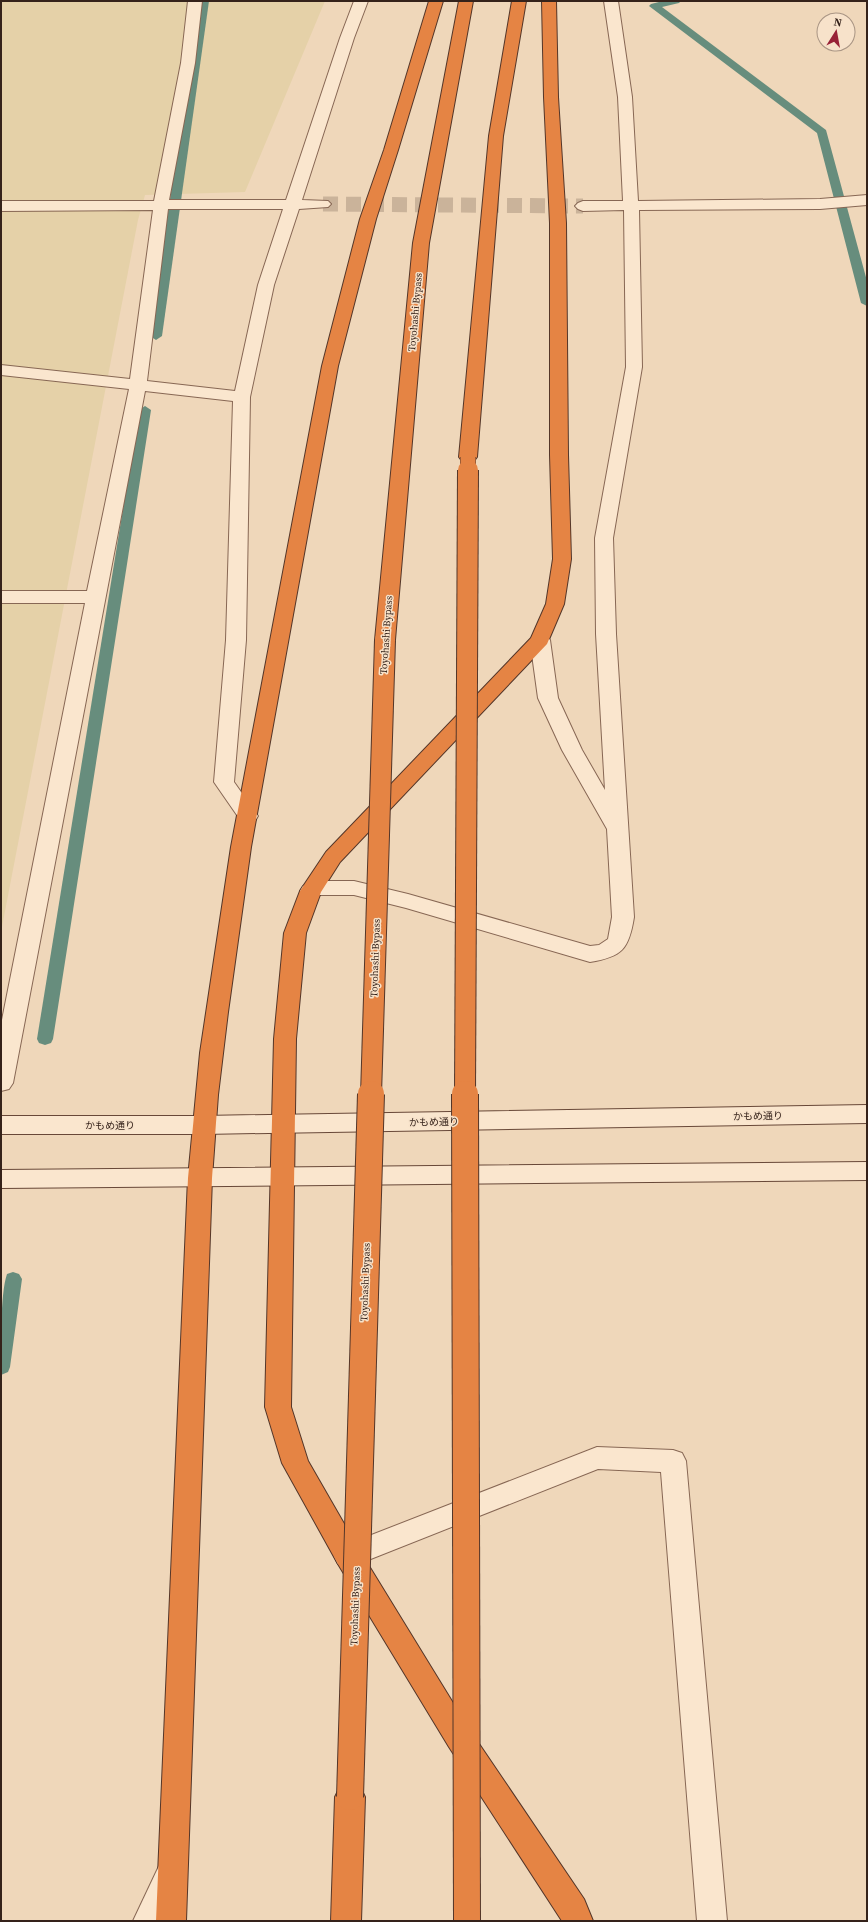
<svg xmlns="http://www.w3.org/2000/svg" width="868" height="1922" font-family="'Source Serif 4','Noto Sans JP',serif">
	<rect width="100%" height="100%" fill="#efd7ba"/>
	<path fill="#e5d1a8" d="M1,1h324l-80,191 -100,3 -7,25 -137,712z"/>
	<g fill="none" stroke-linecap="round" stroke-linejoin="round">
		<g fill="#678d7d" fill-rule="evenodd">
			<path d="M199,1h10l-47,335 -6,4 -6,-4z"/>
			<path d="M663,1h18l-2,2 -17,4 164,123 41,151v25l-6,-3 -44,-170 -168,-127 2,-2z"/>
			<path d="M145,406l6,4 -98,629 -2,4 -6,2 -6,-2 -2,-4 102,-629z"/>
			<path d="M13,1272l6,2 3,5 -12,88 -2,5 -7,3c0,-25 -1,-81 6,-101z"/>
		</g>
		<path stroke="#cab39a" stroke-width="15" stroke-dasharray="15 8" stroke-linecap="butt" d="M323,204l260,2"/>
		<defs>
			<g id="street">
				<path d="M188,1h14l-7,62 -26,137h117l54,-162 14,-37h14l-14,37 -52,162 26,1 3,3 -3,3 -29,2 -25,76 -24,112 -4,243 -12,142 24,34 -3,5 -7,2 -7,-2 -27,-39 12,-142 7,-239 -88,-10 -132,692 -4,6 -8,2v-66l84,-422h-84v-12h86l42,-202 -128,-14v-10l129,14 23,-169 -152,1v-10h153l27,-138zM168,209h115l-25,76 -23,106 -88,-10z"/>
				<path d="M604,1h14l14,96 6,104 182,-2 47,-4v10l-47,4 -181,1 3,157 -29,171 3,96 18,283c-5,32 -12,40 -44,45l-184,-54 -52,-13h-34l-9,3 -8,-2 -3,-5 3,-5 13,-5h38l54,13 182,52 9,-1 9,-6 4,-22 -5,-88 -45,-79 -24,-52 -8,-58 3,-4 7,-2 7,2 3,4 8,58 24,52 23,40 -9,-156 -1,-96 31,-171 -2,-157 -41,1 -5,-2 -3,-3 3,-3 5,-2h40l-5,-104z"/>
				<path d="M597,1447l76,3 9,3 4,8 41,460h-30l-36,-449 -63,-3 -250,99 -10,-4 -4,-8 4,-8z"/>
				<path d="M170,1861l11,5 4,10 -21,45h-31l26,-55z"/>
			</g>
			<g id="secondary">
				<path d="M867,1105v18l-664,11h-202v-18h202z"/>
				<path d="M867,1162v18l-866,8v-18z"/>
			</g>
			<g id="highway">
				<path d="M429,1h14l-45,149 -22,69 -38,147 -87,481 -23,165 -10,83 -6,83 -26,743h-30l32,-743 12,-125 31,-206 91,-481 38,-147 24,-69z"/>
				<path d="M459,1h14l-44,242 -34,397 -3,4 -7,2 -7,-2 -3,-4 38,-397z"/>
				<path d="M512,1h14l-23,135 -26,321 -3,4 -6,1 -6,-1 -3,-4 30,-321z"/>
				<path d="M542,1h14l2,96 8,126 2,232 3,104 -7,45 -17,40 -207,218 -19,30 -15,41 -10,106 -5,368 17,54 50,87 111,181 115,170 9,22h-31l-113,-174 -111,-183 -56,-101 -17,-56 9,-368 10,-106 16,-42 26,-39 205,-214 15,-34 7,-45 -3,-104v-232l-6,-126z"/>
				<path d="M350,1783l10,4 5,10 -4,124h-30l4,-124 5,-10z"/>
			</g>
		</defs>
		<use href="#street" stroke="#876754" stroke-width="2"/>
		<use href="#secondary" stroke="#684838" stroke-width="2"/>
		<use href="#highway" stroke="#543629" stroke-width="2"/>
		<use href="#street" fill="#fae6ce" fill-rule="evenodd"/>
		<use href="#secondary" fill="#fae6ce" fill-rule="evenodd"/>
		<use href="#highway" fill="#e58444" fill-rule="evenodd"/>
		<defs>
			<path id="highway-bridge-far2" d="M468,471v-14"/>
			<g id="highway-bridge-far1">
				<path d="M371,1095l14,-455"/>
				<path d="M465,1095l3,-625"/>
			</g>
			<g id="highway-bridge">
				<path d="M465,1094l2,827"/>
				<path d="M350,1797l21,-703"/>
			</g>
		</defs>
		<use href="#highway-bridge-far2" stroke="#543629" stroke-width="16" stroke-linecap="butt"/>
		<use href="#highway-bridge-far1" stroke="#543629" stroke-width="22" stroke-linecap="butt"/>
		<use href="#highway-bridge" stroke="#543629" stroke-width="28" stroke-linecap="butt"/>
		<use href="#highway-bridge-far2" stroke="#e58444" stroke-width="15"/>
		<use href="#highway-bridge-far1" stroke="#e58444" stroke-width="20"/>
		<use href="#highway-bridge" stroke="#e58444" stroke-width="26"/>
	</g>
	<g text-anchor="middle" dominant-baseline="central" stroke-width="3" stroke-linejoin="round" paint-order="stroke">
		<g font-size="10" fill="#35221a" stroke="#f7e2ca">
			<text transform="translate(415 312) rotate(-85)">Toyohashi Bypass</text>
			<text transform="translate(386 635) rotate(-86)">Toyohashi Bypass</text>
			<text transform="translate(375 958) rotate(-88)">Toyohashi Bypass</text>
			<text transform="translate(758 1116) rotate(-1)">かもめ通り</text>
			<text transform="translate(434 1122) rotate(-1)">かもめ通り</text>
			<text x="110" y="1125">かもめ通り</text>
			<text transform="translate(365 1282) rotate(-88)">Toyohashi Bypass</text>
			<text transform="translate(355 1606) rotate(-88)">Toyohashi Bypass</text>
		</g>
	</g>
	<rect width="868" height="1922" fill="none" stroke="#35221a" stroke-width="4"/>
	<g transform="translate(836 32) rotate(11)"><circle r="19" fill="#f7e2ca" stroke="#a99584"/>
	<path d="M0-3L7 15L0 10L-7 15Z" fill="#982136"/>
	<text y="-6" font-size="11" font-weight="bold" text-anchor="middle" fill="#35221a">N</text>
	</g>
</svg>
